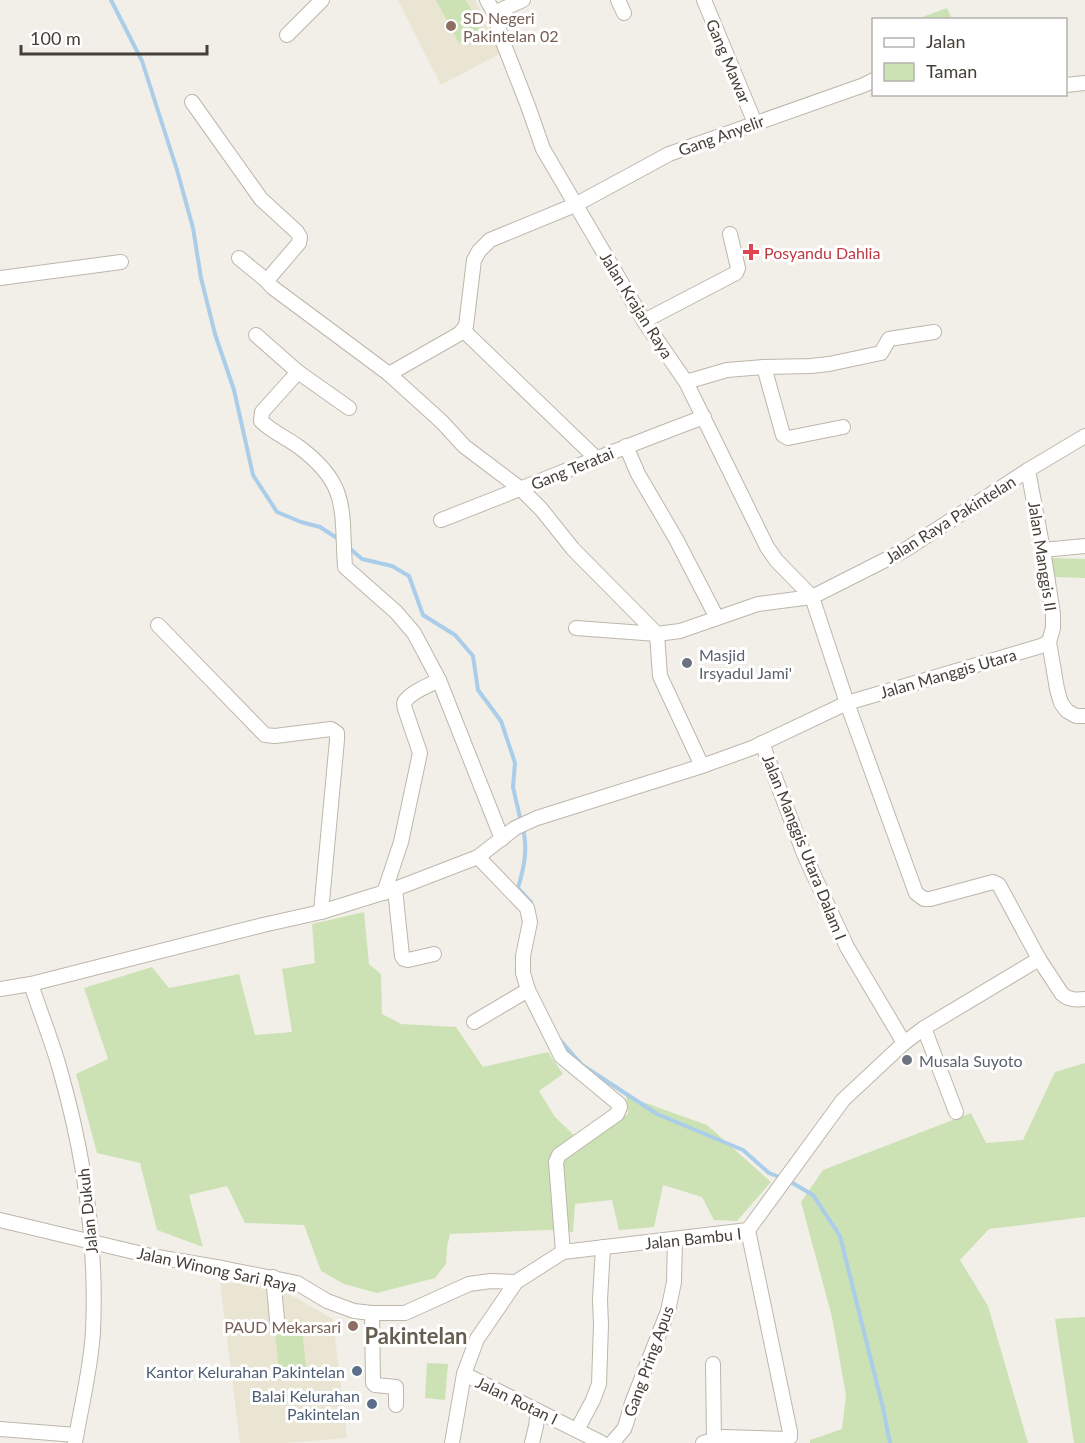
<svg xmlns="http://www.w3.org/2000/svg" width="1085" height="1443" font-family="Lato,sans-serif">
	<rect width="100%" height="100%" fill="#f2efe8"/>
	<g fill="#eae4d3">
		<path d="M398,0h77l28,52 -62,33z"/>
		<path d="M220,1282l55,4 58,33 14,119 -62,5h-45z"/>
	</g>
	<g fill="#cce2b4">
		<path d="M436,0h30l17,31 -24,12z"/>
		<path d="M947,8l5,11h-35z"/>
		<path d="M1052,558l33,1v19l-33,-1z"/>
		<path d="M364,912l5,52 12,10 1,40 19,10 55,3 27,40 65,-15 15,22 -24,17 16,26 28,27 45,-30 -2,-18 81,29 64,57 -34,39 -23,-1 -12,-23 -39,-12 -9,42 -35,3 -7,-30 -37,4 -2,28 -27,-2 -96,4 -3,13 -1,17 -11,14 -58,15 -33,-9 -23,-13 -17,-46 -59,-2 -18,-37 -38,9 14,52 -46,-17 -17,-67 -43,-10 -21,-79 32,-15 -24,-71 68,-21 17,21 70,-14 16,61 37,-3 -10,-63 33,-6 -3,-39z"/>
		<path d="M1085,1063v154l-96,12 -29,31 28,46 40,137h-218v-3l32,-11 4,-34 -14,-78 -31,-115 22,-32 148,-57 15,30 37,-3 32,-68z"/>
		<path d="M1085,1317v126h-11l-19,-124z"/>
		<path d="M301,1320l6,57 -27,3 -6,-57z"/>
		<path d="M427,1363l21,1 -3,36 -20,-2z"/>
	</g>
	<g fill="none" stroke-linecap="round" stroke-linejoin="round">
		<g stroke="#aacde9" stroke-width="4">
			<path d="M111,0l31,61 35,109 16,58 8,50 14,56 19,56 19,85 24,37 24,10 19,5 20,13"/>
			<path d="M348,547l14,12 30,7 17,10 14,39 32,20 18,21 5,34 23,31 14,42 -2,24 8,35"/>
			<path d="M523,829c5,20 1,39 -5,59l13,14"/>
			<path d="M560,1040l22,25 75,49 86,36 26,23 13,5"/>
			<path d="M789,1181l24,14 27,41 43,172 7,35"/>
		</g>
		<defs>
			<g id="minor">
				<path d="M487,0l7,13 9,29 25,64 15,43 101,172 42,61 81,165 9,13 36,37"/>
				<path d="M618,0l6,13"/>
				<path d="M704,0l51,123"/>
				<path d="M494,13l29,-13"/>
				<path d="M287,35l35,-35"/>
				<path d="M1066,85l19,-2"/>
				<path d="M192,102l69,97 36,33 3,5 -1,6 -30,35 -2,3 5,6 117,87"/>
				<path d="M239,258l28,23"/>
				<path d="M0,278l121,-16"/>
				<path d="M644,321l92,-48 2,-5 -8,-34"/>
				<path d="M463,330l133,128"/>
				<path d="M256,335l42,37"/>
				<path d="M764,367l19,68 5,3 55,-11"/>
				<path d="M686,382l41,-12 37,-3 47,-1 18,-2 52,-11 8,-14 45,-7"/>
				<path d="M349,408l-51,-36 -36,40 -1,9c11,11 26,17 38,26 51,38 42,63 46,120l51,45 18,21 25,47"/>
				<path d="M1085,436l-57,34 -123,80 -93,47 35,106 69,190 8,6h6l63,-17 6,3 40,74 23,35c7,6 14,6 23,5"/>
				<path d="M626,446l12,28 38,65 41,79"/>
				<path d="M1028,470l15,80 10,64v14l-4,14 8,47 4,14 6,8 9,5h9"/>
				<path d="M441,520c88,-34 174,-70 263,-103"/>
				<path d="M1043,550l42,-4"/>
				<path d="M158,625l107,110 10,1 56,-7 6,4v7l-16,172"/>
				<path d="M576,628l81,6 23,-3 78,-27 54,-7"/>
				<path d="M762,743l42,111 43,93 57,96"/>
				<path d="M702,766l-42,-90 -3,-42 -84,-85 -32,-40 -20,-20 -57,-43 -22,-24 -53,-48 70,-40 7,-8 8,-66 5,-9 11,-11 85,-35 94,-51 195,-69 10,-5"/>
				<path d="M478,857l49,51 3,14 -7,34v17l5,17 33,66 58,48 1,3 -3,7 -58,41 -3,7 7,90"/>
				<path d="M395,889l7,67 2,3 4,1 26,-6"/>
				<path d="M384,893l17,-51 19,-89 -15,-44c-1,-5 -2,-7 2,-10 6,-8 23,-14 32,-19l63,159"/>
				<path d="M31,984c9,28 21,57 29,86 24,84 37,173 33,261 -2,38 -12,75 -18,112"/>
				<path d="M0,989l31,-5 232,-59 58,-13 74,-23 83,-32 37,-29 22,-10 165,-52 50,-18 95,-45 194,-57 8,-4"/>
				<path d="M474,1022l54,-32"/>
				<path d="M924,1028l32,84"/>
				<path d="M0,1220l151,36 71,12 75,15 30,18 27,10 18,2h33l64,-29 22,-3 25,1"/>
				<path d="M748,1230l95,-130 61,-57 20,-15 115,-69"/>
				<path d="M273,1277l4,42"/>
				<path d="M372,1313l1,70 2,2 21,2v18"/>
				<path d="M713,1364l1,76"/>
				<path d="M464,1374l138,69"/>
				<path d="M0,1429l76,6"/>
				<path d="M577,1430l16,-30 6,-16 2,-59 -1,-25 3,-53"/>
				<path d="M452,1443l12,-69 13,-35 39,-57 47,-30 185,-22"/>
				<path d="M532,1443l4,-17 2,-15"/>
				<path d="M612,1443l12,-14 2,-5 6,-21 36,-92 6,-29 1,-43"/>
				<path d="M703,1443l21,-6 62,2 4,-2v-5l-42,-202"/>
			</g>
		</defs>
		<use href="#minor" stroke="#bdb7ab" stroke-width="16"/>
		<use href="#minor" stroke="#fff" stroke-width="14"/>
	</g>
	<g fill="#8d6e63" stroke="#fff" stroke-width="2">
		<circle cx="451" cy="26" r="6"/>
		<circle cx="353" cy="1326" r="6"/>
	</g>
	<path fill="#e0444e" stroke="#fff" stroke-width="2" d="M748 243h6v6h6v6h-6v6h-6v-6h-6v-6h6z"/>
	<g fill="#6b7280" stroke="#fff" stroke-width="2">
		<circle cx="687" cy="663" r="6"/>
		<circle cx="907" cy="1060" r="6"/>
	</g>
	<g fill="#5c6f8a" stroke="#fff" stroke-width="2">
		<circle cx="357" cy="1371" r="6"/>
		<circle cx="372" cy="1404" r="6"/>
	</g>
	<g text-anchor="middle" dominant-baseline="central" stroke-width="6" stroke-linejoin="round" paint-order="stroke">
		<g font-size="16" fill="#785e54" stroke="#fff" text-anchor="start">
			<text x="463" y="17">SD Negeri<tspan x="463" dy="18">Pakintelan 02</tspan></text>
			<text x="341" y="1326" text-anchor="end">PAUD Mekarsari</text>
		</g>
		<g font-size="16" fill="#454037" stroke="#fff">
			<text transform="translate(729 61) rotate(67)">Gang Mawar</text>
			<text transform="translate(721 135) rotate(-20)">Gang Anyelir</text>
			<text transform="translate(637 305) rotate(58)">Jalan Krajan Raya</text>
			<text transform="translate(572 468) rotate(-22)">Gang Teratai</text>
			<text transform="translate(950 519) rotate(-32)">Jalan Raya Pakintelan</text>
			<text transform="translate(1043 556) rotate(81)">Jalan Manggis II</text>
			<text transform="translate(948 673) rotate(-16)">Jalan Manggis Utara</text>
			<text transform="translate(805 847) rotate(68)">Jalan Manggis Utara Dalam I</text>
			<text transform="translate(87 1211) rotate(-96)">Jalan Dukuh</text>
			<text transform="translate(693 1238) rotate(-6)">Jalan Bambu I</text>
			<text transform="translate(217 1269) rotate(12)">Jalan Winong Sari Raya</text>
			<text transform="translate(648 1361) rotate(-70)">Gang Pring Apus</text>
			<text transform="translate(517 1400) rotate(26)">Jalan Rotan I</text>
		</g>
		<g font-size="16" fill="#be3a42" stroke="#fff" text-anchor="start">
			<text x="764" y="252">Posyandu Dahlia</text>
		</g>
		<g font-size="16" fill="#5b616d" stroke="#fff" text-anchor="start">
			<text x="699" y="654">Masjid<tspan x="699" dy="18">Irsyadul Jami'</tspan></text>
			<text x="919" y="1060">Musala Suyoto</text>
		</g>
		<g font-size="16" fill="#4e5e75" stroke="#fff" text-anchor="end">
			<text x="345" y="1371">Kantor Kelurahan Pakintelan</text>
			<text x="360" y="1395">Balai Kelurahan<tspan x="360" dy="18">Pakintelan</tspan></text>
		</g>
		<g font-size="22" font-weight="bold" fill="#665e4f" stroke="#fff">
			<text x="416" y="1335">Pakintelan</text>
		</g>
	</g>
	<rect x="872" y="18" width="195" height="78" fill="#ffffff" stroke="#b5b3af" stroke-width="1.5"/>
	<rect x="884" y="38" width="30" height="9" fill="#ffffff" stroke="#b5b3af" stroke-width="1.5"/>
	<text x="926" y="48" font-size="18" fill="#454037">Jalan</text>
	<rect x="884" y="63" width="30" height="18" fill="#cce2b4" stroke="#b5b3af" stroke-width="1.5"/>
	<text x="926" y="78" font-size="18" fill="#454037">Taman</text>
	<path d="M21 45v9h186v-9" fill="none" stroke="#454037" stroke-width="3"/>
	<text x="30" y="45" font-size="18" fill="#454037" stroke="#ffffff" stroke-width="4.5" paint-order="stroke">100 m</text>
</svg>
